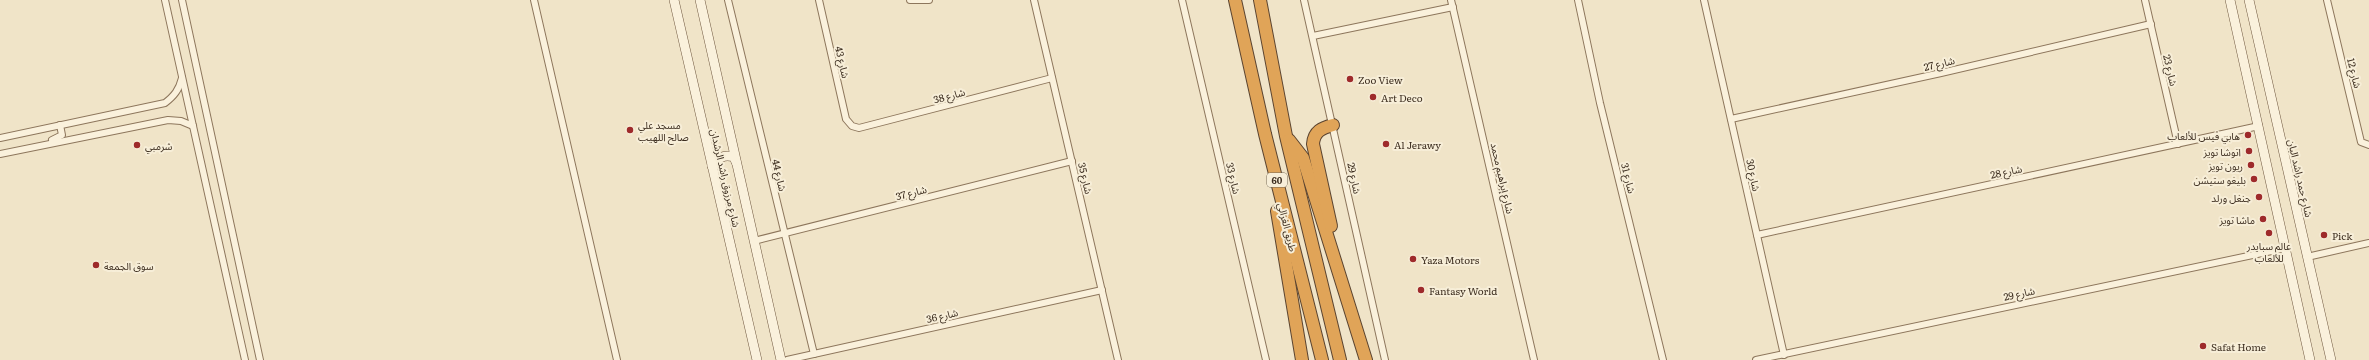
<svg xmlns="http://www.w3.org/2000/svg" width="2369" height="360" font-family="Literata,'Noto Sans Arabic',serif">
	<rect width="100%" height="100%" fill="#f0e4c8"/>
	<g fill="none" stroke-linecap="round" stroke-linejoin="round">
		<defs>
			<g id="street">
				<path d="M165,0l80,360"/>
				<path d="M182,0l78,360"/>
				<path d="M534,0l83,360"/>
				<path d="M728,0l86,354"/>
				<path d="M819,0l27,119 6,7 7,2 193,-50"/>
				<path d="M910,0h19"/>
				<path d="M1034,0l84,360"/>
				<path d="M1182,0l84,360"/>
				<path d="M1304,0l81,360"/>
				<path d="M1451,0l83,360"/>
				<path d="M1578,0l22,103 63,257"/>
				<path d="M1704,0l80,355"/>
				<path d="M2145,0l33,144"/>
				<path d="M2327,0l34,142 8,3"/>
				<path d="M1313,36l140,-29"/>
				<path d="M1731,119l210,-46 210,-49"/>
				<path d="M0,138l165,-35c9,-7 14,-13 17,-25"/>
				<path d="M52,140l10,-5 -2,-10"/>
				<path d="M0,154l168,-34 13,1 12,5"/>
				<path d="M1757,235l502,-109"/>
				<path d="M754,241l318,-80"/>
				<path d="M2307,257l62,-14"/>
				<path d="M787,360l315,-70"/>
				<path d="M1756,360l530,-112"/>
			</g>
			<g id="secondary">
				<path d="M674,0l83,360"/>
				<path d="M700,0l81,360"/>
				<path d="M2230,0l80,360"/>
				<path d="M2249,0l82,360"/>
				<path d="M712,166c6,-8 11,-12 22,-9l2,5"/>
			</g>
			<g id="highway">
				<path d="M1235,0l30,134 57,226"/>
				<path d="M1260,0l26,136 54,224"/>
				<path d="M1289,140l14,18 63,202"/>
				<path d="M1277,211l25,149"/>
				<path d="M1331,226l-18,-82c1,-13 9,-16 20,-19"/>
			</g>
		</defs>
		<use href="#street" stroke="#8d765c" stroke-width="8"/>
		<use href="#secondary" stroke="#6f573f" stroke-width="10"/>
		<use href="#highway" stroke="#5b4430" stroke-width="14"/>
		<use href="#street" stroke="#faf1dc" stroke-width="6"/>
		<use href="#secondary" stroke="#faf1dc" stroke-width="9"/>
		<use href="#highway" stroke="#e0a458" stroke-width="12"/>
	</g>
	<g fill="#9e2a2b" stroke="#f7eed8" stroke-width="1.5">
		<circle cx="1350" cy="79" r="4"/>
		<circle cx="1373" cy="97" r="4"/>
		<circle cx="630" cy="130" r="4"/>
		<circle cx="2248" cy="135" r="4"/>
		<circle cx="1386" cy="144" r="4"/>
		<circle cx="137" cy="145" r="4"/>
		<circle cx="2249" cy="151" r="4"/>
		<circle cx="2251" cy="165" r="4"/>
		<circle cx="2254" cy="179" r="4"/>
		<circle cx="2259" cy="197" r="4"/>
		<circle cx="2263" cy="219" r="4"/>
		<circle cx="2269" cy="233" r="4"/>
		<circle cx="2324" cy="235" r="4"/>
		<circle cx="1413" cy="259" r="4"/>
		<circle cx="96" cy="265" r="4"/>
		<circle cx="1421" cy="290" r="4"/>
		<circle cx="2203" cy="346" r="4"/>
	</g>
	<g text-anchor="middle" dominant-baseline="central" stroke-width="4" stroke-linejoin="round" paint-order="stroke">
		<rect fill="#f7eed8" stroke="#756857" stroke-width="1" x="1267" y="173" width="20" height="14" rx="3"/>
		<g font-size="9" font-weight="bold" fill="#3d2e20">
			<text x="1277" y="180">60</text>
		</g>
		<g font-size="10" fill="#3d2e20" stroke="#f7eed8">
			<text transform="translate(843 62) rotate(77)">شارع 43</text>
			<text transform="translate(1939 63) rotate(-13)">شارع 27</text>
			<text transform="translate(2171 70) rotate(77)">شارع 23</text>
			<text transform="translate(2355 73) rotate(76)">شارع 12</text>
			<text transform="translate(949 95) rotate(-15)">شارع 38</text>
			<text transform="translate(2006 171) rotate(-12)">شارع 28</text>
			<text transform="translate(780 175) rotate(77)">شارع 44</text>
			<text transform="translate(1754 175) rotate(78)">شارع 30</text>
			<text transform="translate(726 178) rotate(77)">شارع مرزوق راشد الرشدان</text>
			<text transform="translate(1086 178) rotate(77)">شارع 35</text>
			<text transform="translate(1234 178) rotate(77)">شارع 33</text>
			<text transform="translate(1355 178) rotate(78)">شارع 29</text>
			<text transform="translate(1503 178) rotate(77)">شارع إبراهيم محمد</text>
			<text transform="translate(1629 178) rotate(76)">شارع 31</text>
			<text transform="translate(2301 178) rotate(77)">شارع حمد راشد البان</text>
			<text transform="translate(911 192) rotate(-14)">شارع 37</text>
			<text transform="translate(1288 227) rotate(76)">طريق الغزالي</text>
			<text transform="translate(2019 293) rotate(-12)">شارع 29</text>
			<text transform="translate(942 315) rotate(-13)">شارع 36</text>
		</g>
		<g font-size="10" fill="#3d2e20" stroke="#f7eed8" text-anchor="start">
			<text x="1358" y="79">Zoo View</text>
			<text x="1381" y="97">Art Deco</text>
			<text x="638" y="124">مسجد علي<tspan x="638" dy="12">صالح اللهيب</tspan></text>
			<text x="2240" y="135" text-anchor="end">هابي فيس للألعاب</text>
			<text x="1394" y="144">Al Jerawy</text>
			<text x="145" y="145">شرمبي</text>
			<text x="2241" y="151" text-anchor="end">اتوشا تويز</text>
			<text x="2243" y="165" text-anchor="end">ريون تويز</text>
			<text x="2246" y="179" text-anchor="end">بليغو ستيشن</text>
			<text x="2251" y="197" text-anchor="end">جنغل ورلد</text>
			<text x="2255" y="219" text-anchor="end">ماشا تويز</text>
			<text x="2332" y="235">Pick</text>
			<text x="2269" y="245" text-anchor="middle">عالم سبايدر<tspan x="2269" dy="12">للألعاب</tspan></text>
			<text x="1421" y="259">Yaza Motors</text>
			<text x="104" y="265">سوق الجمعة</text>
			<text x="1429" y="290">Fantasy World</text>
			<text x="2211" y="346">Safat Home</text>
		</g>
	</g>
</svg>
